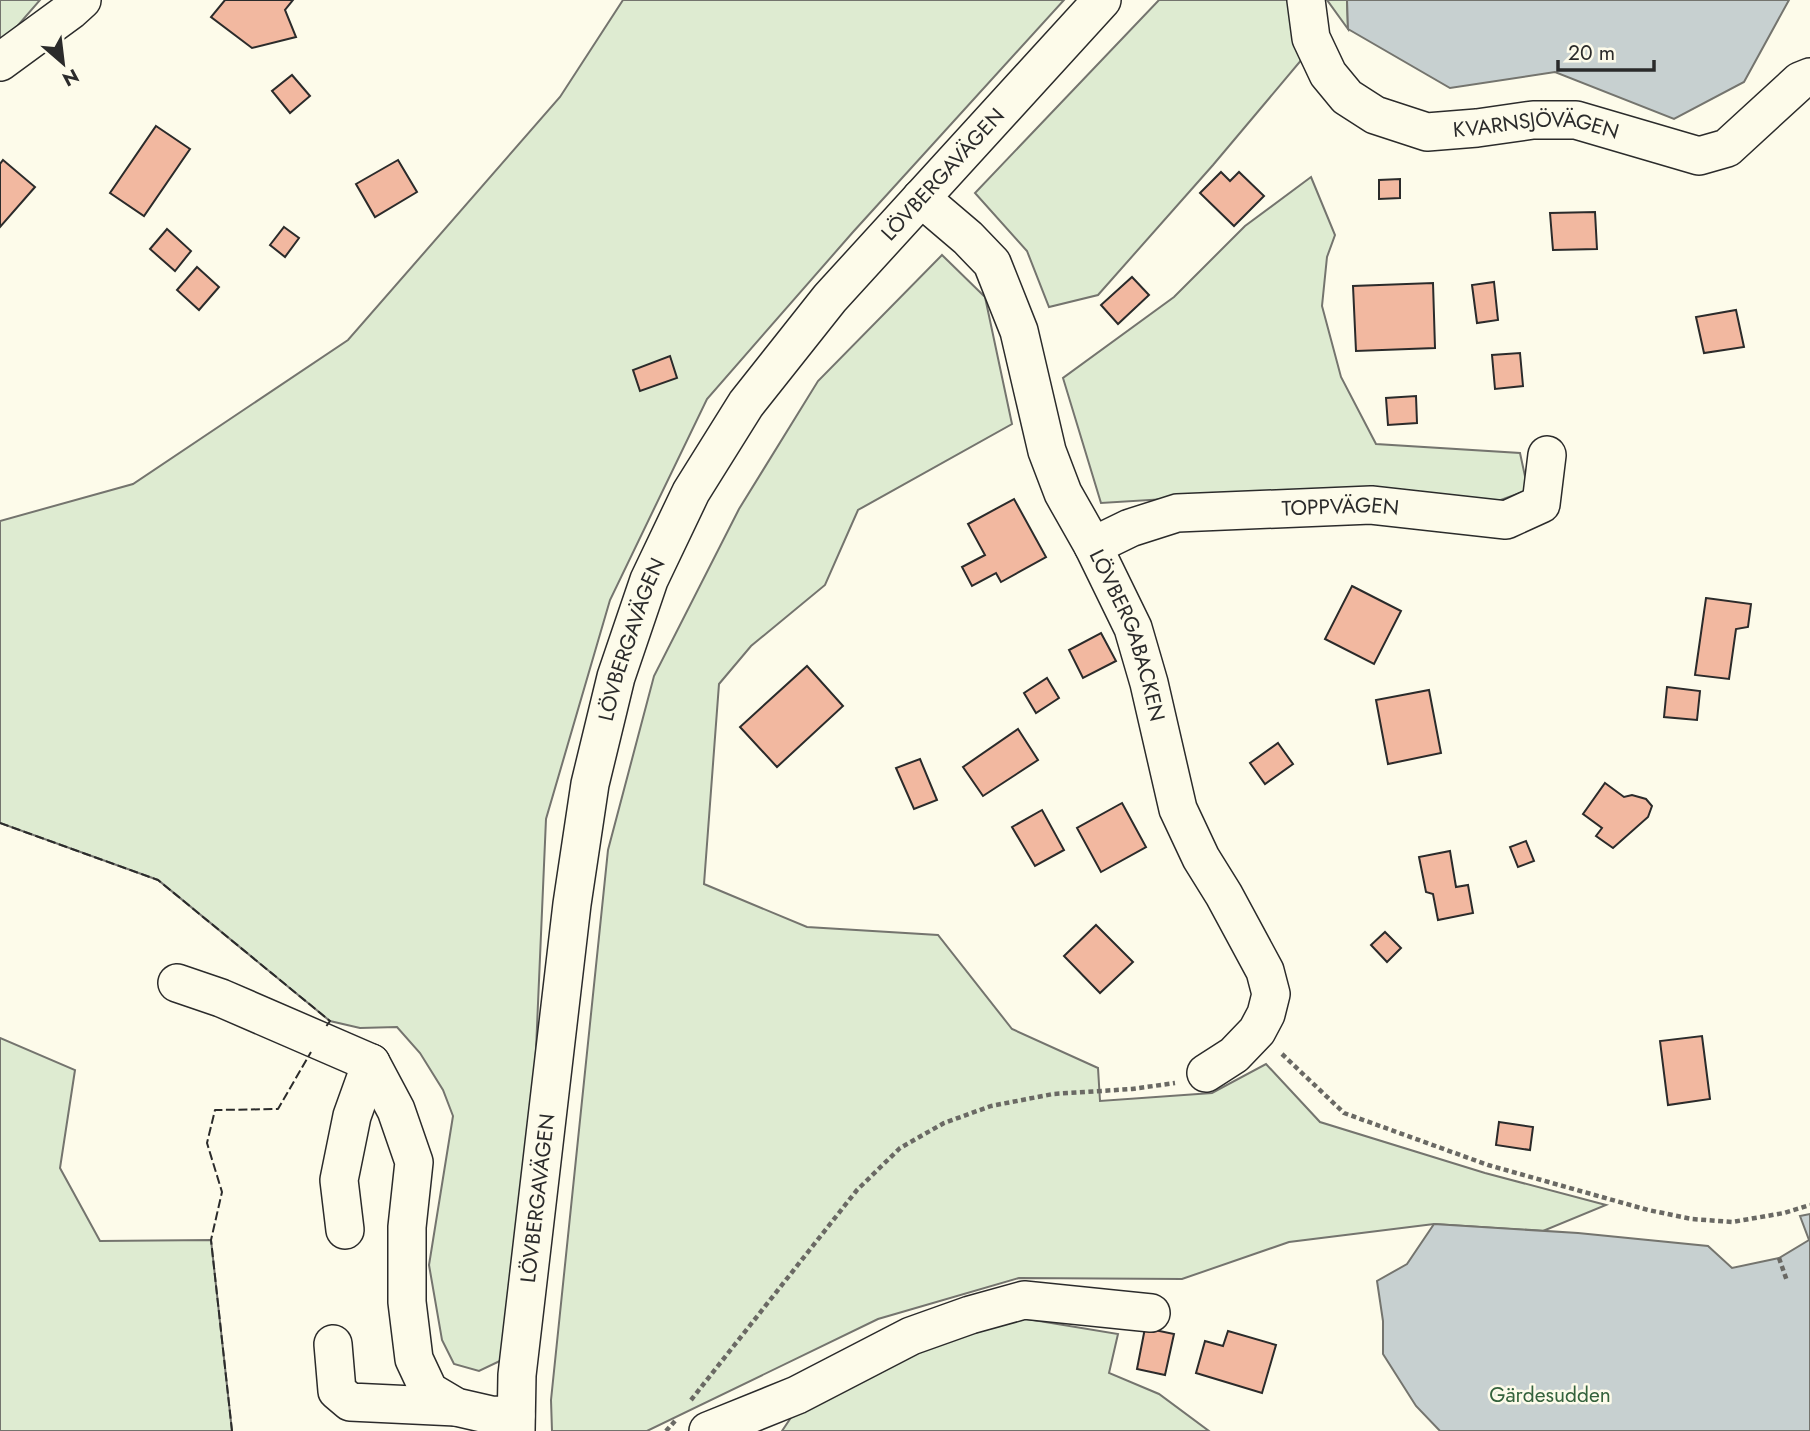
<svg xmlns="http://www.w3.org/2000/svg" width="1810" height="1431" font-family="Jost,sans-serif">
	<rect width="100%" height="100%" fill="#fdfbea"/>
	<g fill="#deebd1" stroke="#74746e" stroke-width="2">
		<path d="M0,0h40l-33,38 -7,5z"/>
		<path d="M623,0h441l-211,232 -146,167 -97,201 -64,219 -13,300 -29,240 -25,12 -25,-7 -12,-24 -13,-75 24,-149 -10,-26 -23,-37 -23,-26 -37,1 -30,-7 -172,-141 -158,-57v-302l133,-37 215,-144 212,-243z"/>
		<path d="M1159,0h129l15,58 -90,107 -115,130 -49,12 -22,-56 -52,-58z"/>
		<path d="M1327,0h20l1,29z"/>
		<path d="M1311,177l24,58 -8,22 -5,49 19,71 35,67 144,9 8,37 -30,11 -283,-5 -114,7 -38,-125 111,-81 71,-71z"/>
		<path d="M942,255l43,42 27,127 -154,86 -33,75 -74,61 -32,38 -15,200 103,43 131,8 74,94 86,39 2,33 112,-8 54,-29 54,58 165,51 121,32 -63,26 -109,-7 -145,18 -107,37 -163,-1 -141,41 -231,112h-95l-1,-31 57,-550 46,-174 85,-167 79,-128z"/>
		<path d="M0,1038l75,32 -15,98 40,73 111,-1 21,191h-232z"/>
		<path d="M1021,1318l97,16 -9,39 50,21 50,37h-427l14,-21 149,-72z"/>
	</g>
	<g fill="#c7d0d0" stroke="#74746e" stroke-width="2">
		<path d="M1347,0h442l-45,82 -70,37 -119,-47 -105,16 -102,-59z"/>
		<path d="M1810,1214v217h-370l-24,-25 -33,-52v-33l-6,-40 30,-17 27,-40 144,9 130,13 24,22 47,-10 30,-18 -9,-24z"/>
	</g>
	<g fill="#f2b8a0" stroke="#2b2b2b" stroke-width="2">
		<path d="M225,0h68l-8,10 11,27 -44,11 -41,-31z"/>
		<path d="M292,75l18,21 -20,17 -18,-22z"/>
		<path d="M156,126l34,23 -46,67 -34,-23z"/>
		<path d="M3,160l32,27 -35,40v-63z"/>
		<path d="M398,160l19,32 -42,25 -19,-33z"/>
		<path d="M1221,172l9,9 9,-9 25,24 -30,30 -34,-33z"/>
		<path d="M1400,179v19l-21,1v-19z"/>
		<path d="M1595,212l2,37 -44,1 -3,-37z"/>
		<path d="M284,227l15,11 -14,19 -15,-12z"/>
		<path d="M167,229l24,22 -16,20 -25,-22z"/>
		<path d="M197,267l22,20 -20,23 -22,-20z"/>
		<path d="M1132,277l17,18 -31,29 -17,-19z"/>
		<path d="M1494,282l4,38 -21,3 -5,-38z"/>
		<path d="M1433,283l2,65 -79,3 -3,-65z"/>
		<path d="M1736,310l8,37 -40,6 -8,-36z"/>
		<path d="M1520,353l3,33 -28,3 -3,-34z"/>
		<path d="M670,356l7,22 -37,13 -7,-21z"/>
		<path d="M1416,396l1,27 -29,2 -2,-27z"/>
		<path d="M1014,499l32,58 -45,25 -5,-9 -24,13 -10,-19 23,-12 -17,-31z"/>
		<path d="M1352,586l49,25 -27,53 -49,-25z"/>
		<path d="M1706,598l45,6 -3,23 -12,2 -7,50 -34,-4z"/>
		<path d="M1101,633l15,28 -33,17 -14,-28z"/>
		<path d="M807,666l36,40 -66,61 -37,-40z"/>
		<path d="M1047,678l12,20 -23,15 -12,-20z"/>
		<path d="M1667,687l33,4 -3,29 -33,-3z"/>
		<path d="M1429,690l12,63 -53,11 -12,-64z"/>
		<path d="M1018,729l20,31 -55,36 -20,-29z"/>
		<path d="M1278,743l15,21 -28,20 -15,-21z"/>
		<path d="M920,759l17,41 -23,9 -18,-41z"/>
		<path d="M1605,783l19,14 8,-2 14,4 6,7 -4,11 -35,31 -17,-12 6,-8 -19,-14z"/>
		<path d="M1122,803l24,44 -45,25 -24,-44z"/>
		<path d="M1042,810l22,40 -29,16 -23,-39z"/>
		<path d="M1526,841l8,20 -16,6 -8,-20z"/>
		<path d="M1450,851l6,36 12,-2 5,28 -35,7 -5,-26 -7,-2 -7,-35z"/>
		<path d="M1096,925l37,37 -33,31 -36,-37z"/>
		<path d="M1385,932l16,16 -14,14 -16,-17z"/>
		<path d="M1702,1036l8,63 -42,6 -8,-64z"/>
		<path d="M1499,1122l34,5 -3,23 -34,-5z"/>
		<path d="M1145,1328l29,6 -9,41 -28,-6z"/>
		<path d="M1228,1331l48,14 -14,48 -66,-20 9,-32 18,5z"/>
	</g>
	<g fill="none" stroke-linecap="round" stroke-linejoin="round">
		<defs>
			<g id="minor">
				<path id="s1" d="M1306,0l5,38 17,36 19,23 28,18 52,17 50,-4 56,-8h43l123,36 28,-8 73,-67 10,-4"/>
				<path d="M0,62l71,-52 11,-10"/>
				<path id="s2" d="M921,198l47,40 24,25 27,68 28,120 16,42 30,53 40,82 16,55 29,126 23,49 23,37 41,76 6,23 -5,20 -9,17 -23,24 -28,18"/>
				<path id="s3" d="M1093,546l37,-18 47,-15 194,-8 135,15 35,-16 6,-49"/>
				<path d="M177,983l44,15 150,65 25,47 18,52 -7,65v75l7,57 15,32 27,16 35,8 25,1"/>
				<path d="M345,1230l-6,-50 13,-64 19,-53"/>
				<path d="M333,1344l4,47 13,11 106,5"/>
				<path id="s4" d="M516,1431l1,-56 55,-471 18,-120 26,-107 33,-97 42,-88 55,-88 84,-106 272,-298"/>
				<path d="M708,1431l89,-36 114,-59 59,-21 54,-15 127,13"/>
			</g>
		</defs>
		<use href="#minor" stroke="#2b2b2b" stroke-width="40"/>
		<g stroke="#6a6964" stroke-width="4.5" stroke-dasharray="5 3.5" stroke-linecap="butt">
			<path d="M1282,1054l62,59 144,52 160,45 44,9 40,3 52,-9 26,-8"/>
			<path d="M1779,1258l8,23"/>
			<path d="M691,1400l166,-210 43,-42 44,-25 47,-17 62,-12 79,-5 43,-6"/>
			<path d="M666,1431l9,-10"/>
		</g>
		<use href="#minor" stroke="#fdfbea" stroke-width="37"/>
		<g stroke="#2b2b2b" stroke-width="2" stroke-dasharray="9 3.5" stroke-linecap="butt">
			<path d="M0,823l158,57 172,141 -5,7"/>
			<path d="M232,1431l-21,-191 11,-48 -15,-49 8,-33 63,-1 33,-57"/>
		</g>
	</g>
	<g text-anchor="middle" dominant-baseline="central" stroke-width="5" stroke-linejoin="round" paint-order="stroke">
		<g font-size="21" fill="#2b2b2b" stroke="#fdfbea">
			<text stroke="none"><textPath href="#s1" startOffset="306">KVARNSJÖVÄGEN</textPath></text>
			<text stroke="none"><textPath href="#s4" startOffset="1368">LÖVBERGAVÄGEN</textPath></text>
			<text stroke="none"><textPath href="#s3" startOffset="254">TOPPVÄGEN</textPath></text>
			<text stroke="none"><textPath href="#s2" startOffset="495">LÖVBERGABACKEN</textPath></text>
			<text stroke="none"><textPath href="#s4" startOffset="802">LÖVBERGAVÄGEN</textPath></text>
			<text stroke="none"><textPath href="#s4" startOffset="234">LÖVBERGAVÄGEN</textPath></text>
		</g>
		<g font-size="21" fill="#34623c" stroke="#fdfbea">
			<text x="1550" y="1395">Gärdesudden</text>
		</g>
	</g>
	<g transform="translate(63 63) rotate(152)" stroke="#fdfbea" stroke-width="5" paint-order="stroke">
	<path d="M0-5L12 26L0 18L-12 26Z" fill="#2b2b2b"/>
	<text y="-10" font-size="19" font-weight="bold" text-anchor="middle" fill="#2b2b2b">N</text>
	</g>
	<path d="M1558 60v10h96v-10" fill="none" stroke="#2b2b2b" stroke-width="3.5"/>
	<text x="1568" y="60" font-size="21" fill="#2b2b2b" stroke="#fdfbea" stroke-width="5" paint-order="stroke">20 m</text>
</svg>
